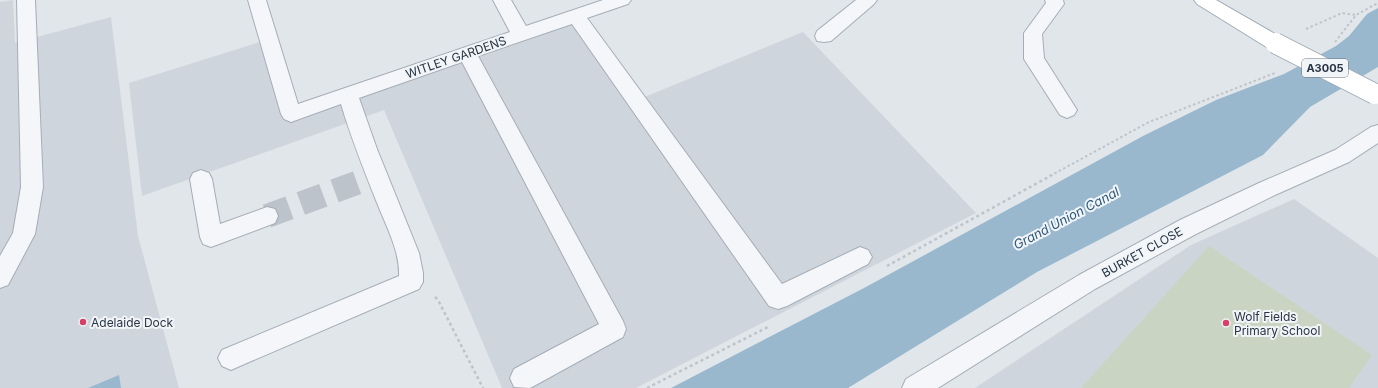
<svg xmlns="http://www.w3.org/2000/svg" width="1378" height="388" font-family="Inter,sans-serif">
	<rect width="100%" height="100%" fill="#e1e6eb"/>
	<g fill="#cfd5dd">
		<path d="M13,0l2,43 96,-26 27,219 41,152h-179v-386z"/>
		<path d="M581,18l61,80 161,-66 173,181 -340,175h-134l-118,-278 -242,86 -13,-113 137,-43 20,79z"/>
		<path d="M1294,199l84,59v130h-403l216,-143z"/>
	</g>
	<path fill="#c9d5c2" d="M1209,246l163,109 -23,33h-268z"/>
	<g fill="#9ab8cd">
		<path d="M1378,8v59l-68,40 -47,48 -226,117 -189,116h-177l193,-100 279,-152 73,-36 68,-26 52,-28 13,-10 18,-22z"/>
		<path d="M119,375l2,13h-33z"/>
	</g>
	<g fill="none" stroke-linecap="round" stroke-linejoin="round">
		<path stroke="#bcc3ca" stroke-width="24" stroke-dasharray="24 12" stroke-linecap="butt" d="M267,216l95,-35"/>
		<defs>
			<g id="minor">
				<path d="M17,0h18l8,187 -8,47 -27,51 -8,3v-32l13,-23 8,-46z"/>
				<path d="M248,0h18l32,104 212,-72 -17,-32h18l15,26 77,-26h28l-3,4 -41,14 195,266 78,-37 8,3 4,7 -4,7 -81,42 -9,3 -9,-3 -197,-282 -94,32 145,265 3,8 -3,8 -91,50 -3,1 -15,-1 -4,-9 4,-9 85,-45 -137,-262 -103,36 18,51 42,104 4,20v9l-4,7 -179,77 -9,4 -9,-4 -4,-8 4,-8 177,-74c1,-25 -13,-50 -22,-73 -13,-33 -26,-65 -36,-99l-50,18 -7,-3 -3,-5z"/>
				<path d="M856,0h21l-3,4 -43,37 -7,1 -7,-1 -2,-5 2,-5z"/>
				<path d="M1045,0h18l1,4 -22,30 2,24 33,52 -3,5 -7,3 -7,-3 -36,-56v-26l22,-30z"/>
				<path d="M1378,125v18l-29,19 -74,33 -79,39 -101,55 -157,99h-36l4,-9 173,-104 101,-55 79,-37 76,-33 36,-23z"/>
				<path d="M201,170l8,3 3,6 8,45 47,-17 8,2 3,7 -3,7 -64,24 -8,-3 -3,-7 -10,-58 3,-6z"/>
			</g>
			<path id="major" d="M1194,0h22l66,38 2,5 -2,5 -7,2 -7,-2 -71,-44z"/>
		</defs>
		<use href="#minor" stroke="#a6adb6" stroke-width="2"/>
		<use href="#major" stroke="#a0acb7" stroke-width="2"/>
		<g stroke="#bfc4ca" stroke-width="2" stroke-dasharray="2.5 2.5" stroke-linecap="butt">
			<path d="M1306,29l36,-16 14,2"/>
			<path d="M1335,42l21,-27 22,-12"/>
			<path d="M1050,176l99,-54 126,-49"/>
		</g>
		<g stroke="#bfc4ca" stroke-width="2.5" stroke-dasharray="3 3" stroke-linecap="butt">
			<path d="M887,266l165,-91"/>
			<path d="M435,297l3,3 45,88"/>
			<path d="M647,388l123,-62"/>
		</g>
		<use href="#minor" fill="#f4f6f9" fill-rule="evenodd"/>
		<use href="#major" fill="#fff" fill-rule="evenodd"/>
		<defs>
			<path id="major-bridge" d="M1275,43l100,51"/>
		</defs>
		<use href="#major-bridge" stroke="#a0acb7" stroke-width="22" stroke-linecap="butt"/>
		<use href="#major-bridge" stroke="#fff" stroke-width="20"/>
	</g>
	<g fill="#d73f66" stroke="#f1f5f8" stroke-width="1.5">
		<circle cx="83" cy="322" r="4"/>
		<circle cx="1226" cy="323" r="4"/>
	</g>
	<g text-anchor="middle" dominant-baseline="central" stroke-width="4" stroke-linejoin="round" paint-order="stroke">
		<rect fill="#f1f5f8" stroke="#646f7a" stroke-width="1" x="1302" y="59" width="46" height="18" rx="3"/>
		<g font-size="11" font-weight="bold" fill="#283544">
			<text x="1325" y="68">A3005</text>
		</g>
		<g font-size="12" fill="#283544" stroke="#f1f5f8">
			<text transform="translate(456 57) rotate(-19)">WITLEY GARDENS</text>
			<text transform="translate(1142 252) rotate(-29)">BURKET CLOSE</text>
		</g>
		<g font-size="12" fill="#283544" stroke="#f1f5f8" text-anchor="start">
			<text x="1234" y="316">Wolf Fields<tspan x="1234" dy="14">Primary School</tspan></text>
			<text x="91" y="322">Adelaide Dock</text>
		</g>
		<g font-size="13" font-style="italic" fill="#2f597b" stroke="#f1f5f8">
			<text transform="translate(1066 218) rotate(-28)">Grand Union Canal</text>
		</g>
	</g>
</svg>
